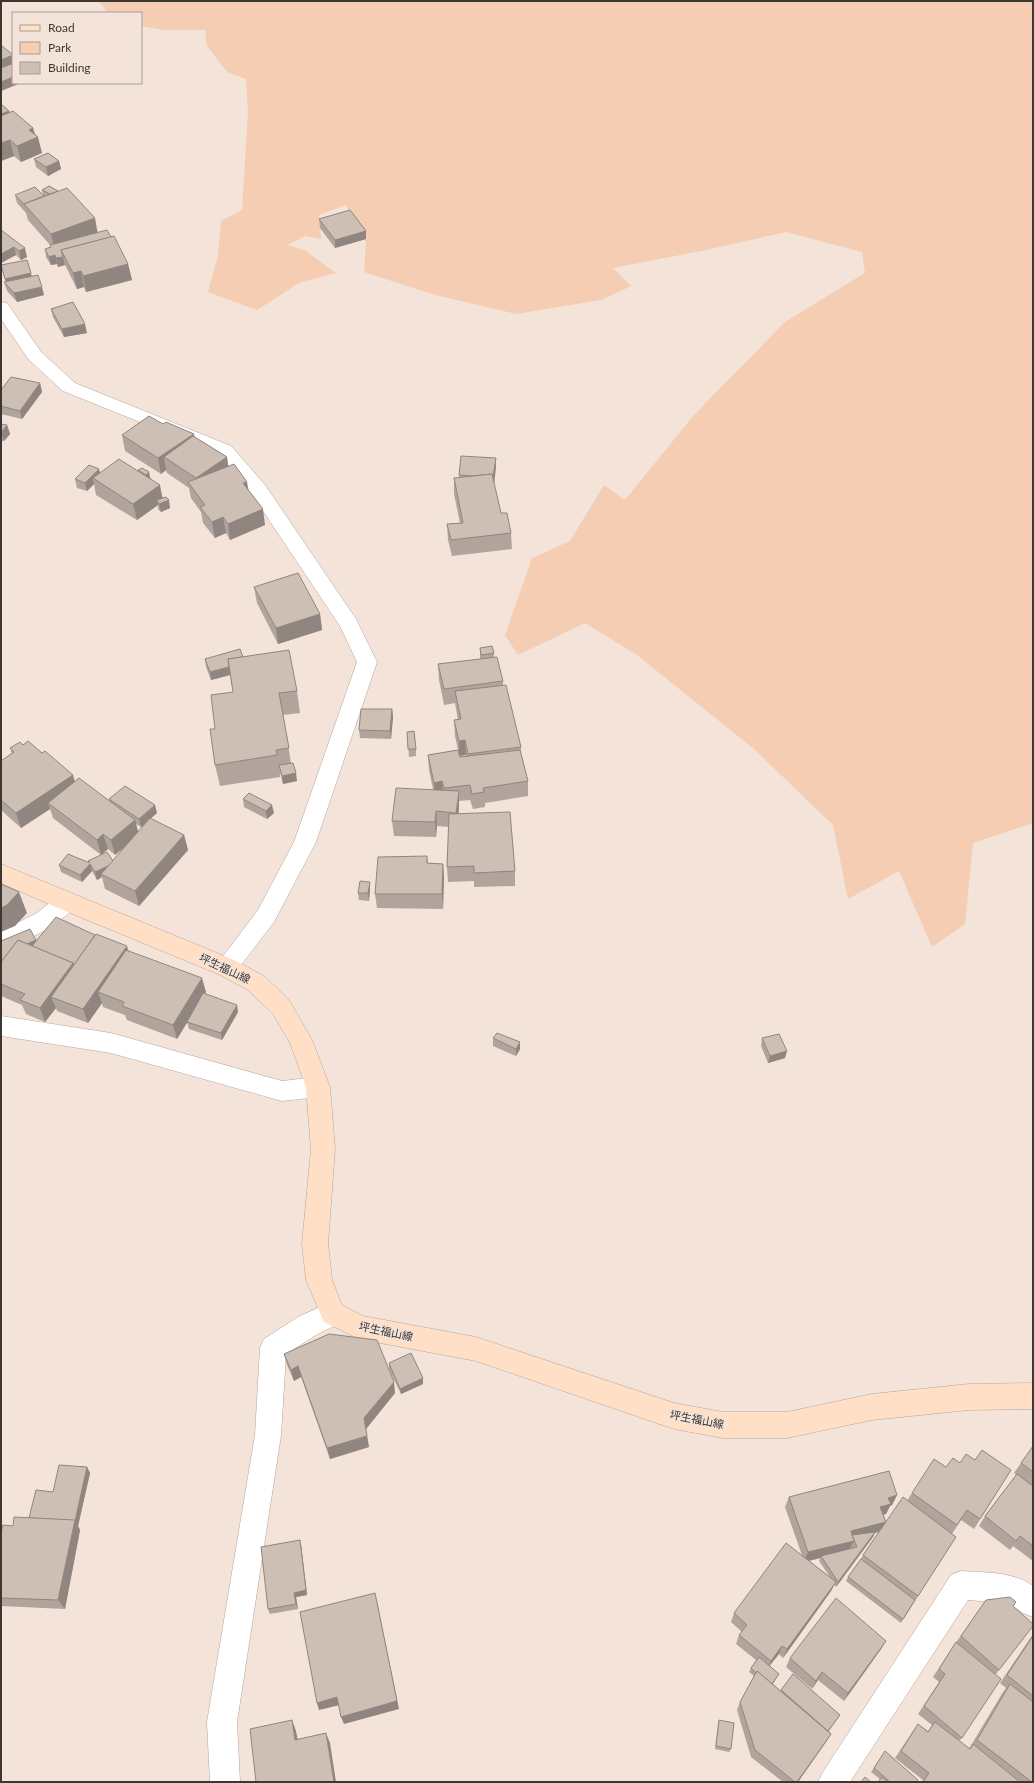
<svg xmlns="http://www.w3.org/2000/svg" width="1034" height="1783" font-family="Lato,'Noto Sans JP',sans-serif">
	<rect width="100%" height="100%" fill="#f3e3d9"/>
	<path fill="#f4cdb2" d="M99,1h934v822l-60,20 -8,81 -33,23 -33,-76 -51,28 -15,-74 -79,-76 -117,-94 -52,-32 -67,32 -13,-20 27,-77 38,-17 34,-56 21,15 69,-85 91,-93 80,-49 -3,-21 -76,-20 -85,19 -88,17 18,18 -30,14 -85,14 -81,-19 -71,-23 2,-30 -20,-37 -27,10 2,24 -16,-3 -17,9 18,6 30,22 -37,10 -42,27 -49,-18 10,-37 3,-34 21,-11 6,-98 -2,-33 -19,-7 -20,-26 -2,-16h-42l-22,-4v-13h-33z"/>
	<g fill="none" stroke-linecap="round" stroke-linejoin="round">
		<defs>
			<g id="street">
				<path d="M1,302l6,1 34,49 34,31 156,63 34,39 91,134 21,43 -61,180 -42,80 -40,52 -8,2 -8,-2 -3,-7 43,-57 36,-68 63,-180 -17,-36 -89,-133 -32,-39 -156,-63 -34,-31 -28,-41z"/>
				<path d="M66,893l8,3 3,6c-11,21 -54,41 -76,48v-19l36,-18 21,-17z"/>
				<path d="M1,1016l110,17 171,48 36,-4 8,3 4,7 -4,7 -8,3 -36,4 -171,-48 -110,-17z"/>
				<path d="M333,1301l9,3 4,9 -4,9 -26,13 -30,19 -5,81 -44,287 3,60h-30l-3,-60 48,-287 5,-87 4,-9 34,-22z"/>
				<path d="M961,1571c26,2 50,0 72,15v31l-10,-4 -15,-10 -40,-3 -118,182h-32l5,-10 128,-197z"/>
			</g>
			<path id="secondary" d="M1,864l233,96 30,16 25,24 23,40 18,47 5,62 -7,95 4,36 10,25 21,11 113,21 198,66 49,9h64l85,-18 97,-10 64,-1v26l-64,1 -97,10 -85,18h-64l-49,-9 -198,-68 -117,-22 -35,-17 -18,-42 -4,-36 9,-95 -5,-62 -16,-44 -17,-29 -25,-24 -30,-16 -160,-66 -57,-25z"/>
		</defs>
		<use href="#street" stroke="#b4a69c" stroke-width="1"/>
		<use href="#secondary" stroke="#b4a69c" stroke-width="1"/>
		<use href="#street" fill="#fff" fill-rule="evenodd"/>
		<use href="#secondary" fill="#ffe0c7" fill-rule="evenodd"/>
	</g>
	<g fill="#b1a49c" fill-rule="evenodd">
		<path d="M1,104l8,7 1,1 23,16 2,6 7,19 -21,9 -7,-6 -13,5z"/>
		<path d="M34,159l25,2 2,8 -13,7 -12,-9z"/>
		<path d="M49,186l49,46 13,5 17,27 4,16 -46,12 -2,-5 -7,2 -12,-24 -7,2 -1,-3 -6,1 -5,-8 -1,-8 5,-2v-2l-22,-25 -2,-7 -9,-10 -2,-8h28l-1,-5z"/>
		<path d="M319,219l47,12v8l-31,9 -15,-20z"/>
		<path d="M1,230l26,27 -6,3 -5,-5 -15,8z"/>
		<path d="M1,265l31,11 12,19 -27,7 -10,-11 -3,-9h2z"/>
		<path d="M51,309l36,24 -23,4 -11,-20z"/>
		<path d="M40,383l2,9 -20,27 -21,-5v-24z"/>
		<path d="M1,424l6,1 3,9 -6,7h-3z"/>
		<path d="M163,424l32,13 32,20 1,9 20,24 17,35 -35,15 -4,-7 -11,5 -12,-15 -2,-11 -10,-14 -2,-10 -22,-15 -1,-3 -5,4 -36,-23 -3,-16z"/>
		<path d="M496,458v8l-2,17 7,30 10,20 1,16 -60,7 -4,-16 -1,-16 13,-1 -6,-29v-16h5v-3z"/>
		<path d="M142,468l9,11 12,19 7,10 -9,4 -3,-3v-4l-21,15 -41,-25 -2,-11 -7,7 -10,-3 -2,-9 24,-10 1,4 39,-1 -1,-2z"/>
		<path d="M254,587l66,27 2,16 -44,14 -21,-41z"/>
		<path d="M480,648l14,5v4l9,24v4l18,62v6l7,28v15l-43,7v4l-12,2 -3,-9 -11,1v13l56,57v15l-41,1v-6l-26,1 -1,-15 2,-40 -12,-1 -1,11 -42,-1 -2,-15 41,-32 -4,-19 -1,-15 30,-5 -3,-14 -1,-16h4l-3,-17 -11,2 -5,-25 -1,-16 42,-5zM466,755v1l-6,1v-1z"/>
		<path d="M243,657l54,34 3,22 -17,2 8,48 6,18 -14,3 -3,-12v5l-60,9 -5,-21v-36l18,-37 -3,-17 -19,5 -5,-13 -1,-8z"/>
		<path d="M392,709l1,8 -2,22 -31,-1 -1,-8z"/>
		<path d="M407,732l9,17v7l-7,1z"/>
		<path d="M23,745l52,37 35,19 -1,-2 48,14 -7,6 34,16 4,15 -49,56 -34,-17 -3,-12 -5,3 -5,-9 -10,11 -21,-10 -2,-7 30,-2 -1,-2h25l13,-15 -11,9 -7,-6 -7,6 -48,-37 -3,-9 -29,19 -20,-18v-49l11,-7 -2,-6zM148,821l-10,11 -2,-8 5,3z"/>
		<path d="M243,799l31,14 -7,6 -23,-12z"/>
		<path d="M427,856l1,7 15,1 1,14 -1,31 -66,-1 -2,-14z"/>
		<path d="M370,882v7l-1,12 -10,-1 -1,-7z"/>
		<path d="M95,935l33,15 78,42 -1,2 33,18 -16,28 -33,-11 -2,-7 -10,17 -50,-19 -2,-5 -22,-8 -1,-4 -14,20 -31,-12 -1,-3 -11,14 -19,-8 -4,-9 -21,-9v-55h35z"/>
		<path d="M493,1038l27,11 -4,7 -23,-10z"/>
		<path d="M762,1038l23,20 -17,5 -7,-17z"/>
		<path d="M284,1354l111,39 -29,36 3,18 -39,12 -29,-82 -7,4 -7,-16z"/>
		<path d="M389,1363l34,21 -22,10 -12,-25z"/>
		<path d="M1033,1446v115l-20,-15 -3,4 -31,-24 6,-10 31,-41 -2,-2z"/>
		<path d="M975,1460l36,10 -37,59 -13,-9 -9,14 4,3 -55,86 -55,-42 2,-4 13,-18 2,-4 16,-23 -4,1 -2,4 -37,50 -2,-3 -3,7 -48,67 -4,-4 -10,12 10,8 -6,10 8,7 12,-17 47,41 -11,16 2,3 -4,7 -29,41h-15l-32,-25 -14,-47 3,-8 14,-26 -5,-4 2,-4 5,-8 -20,-16 3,-9 3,-3 -11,-10 3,-9 68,-58 -17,-48 4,-10 108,-2 -5,10 -2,1 -4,8 -3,1 3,7 21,-21 5,-8 34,-26 14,-4zM820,1558l-1,3 11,16 -21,-16z"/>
		<path d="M87,1467l3,6 -12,53 2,4 -15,79 -64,-3v-74l28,-14 24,-26z"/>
		<path d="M301,1545l6,50 -11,2 2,12 -28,5 -2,-5z"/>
		<path d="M986,1600l27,6 -14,64 -3,4 -34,64 -3,3 10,8 1,-2 33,-55 3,-4 -6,-5 33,-49v148h-111l1,-2 -28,-22 18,-27 5,-7 10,7 4,-6 -14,-11 21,-32 -6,-5 17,-26z"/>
		<path d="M886,1641l-5,8 -37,52 -26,-21 -6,9 -26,-22 4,-9z"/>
		<path d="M719,1720l12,29 -2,3 -14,-3 3,-25z"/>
		<path d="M883,1755l33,27h-38l2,-3 -9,-7z"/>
	</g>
	<g fill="#90867f">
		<path d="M13,55v18l-12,4v-17z"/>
		<path d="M13,77v6h8l-20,8v-9z"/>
		<path d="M9,111l4,16 -12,2v-15z"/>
		<path d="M33,128l3,10 2,-1 4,16 -21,9 -4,-16 12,-16z"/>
		<path d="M10,140l4,16 -13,5v-18z"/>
		<path d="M59,161l2,8 -13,7 -2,-9z"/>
		<path d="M95,218l3,17 -43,16 -4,-17z"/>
		<path d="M366,231v8l-31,9v-8z"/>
		<path d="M14,247l2,8 -15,8v-9z"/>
		<path d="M25,248l2,9 -6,3 -2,-9z"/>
		<path d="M55,255l2,9 -6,1 -2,-8z"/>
		<path d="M63,257l2,8 -7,2 -2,-9z"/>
		<path d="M128,264l4,16 -46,12 -3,-16z"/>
		<path d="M81,271l3,16 -7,2 -4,-16z"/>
		<path d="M31,273l2,9 -26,3 -2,-6z"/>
		<path d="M42,287l2,8 -27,7 -3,-9z"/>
		<path d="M85,324l2,9 -23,4 -2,-8z"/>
		<path d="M40,383l2,9 -20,27 -2,-8z"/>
		<path d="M7,425l3,9 -6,7 -3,-8z"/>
		<path d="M194,434l3,16 -33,7 2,13 -5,4 -3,-16z"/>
		<path d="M227,457l2,16 -30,21 -3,-16z"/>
		<path d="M496,458v8l-2,19 -1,-8z"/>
		<path d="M99,469l2,8 -8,1 1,6 -7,7 -2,-8z"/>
		<path d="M149,472l2,9 -4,2 -1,-8z"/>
		<path d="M247,482l3,16 -7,-15z"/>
		<path d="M160,485l3,16 6,-1 1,8 -9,4 -2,-8 -2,-4 1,5 -21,15 -4,-16z"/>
		<path d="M263,509l2,16 -35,15 -2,-16z"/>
		<path d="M223,517l3,16 -11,5 -3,-16z"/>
		<path d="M320,614l2,16 -44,14 -2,-16z"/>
		<path d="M245,662l1,9 -35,9 -1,-8z"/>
		<path d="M392,709l1,8 -2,22 -1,-8z"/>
		<path d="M465,740l1,15 -7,1v-15z"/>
		<path d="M296,773l1,8 -14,3 -1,-8z"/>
		<path d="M73,775l4,15 -29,13 2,6 -29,19 -5,-15z"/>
		<path d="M442,781l1,16 -8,1 -1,-15z"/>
		<path d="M459,791v15l-2,22 -1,-15z"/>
		<path d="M155,805l2,8 -16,14 -2,-8z"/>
		<path d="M272,805l2,8 -7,6 -1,-8z"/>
		<path d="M436,811l1,15 -1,11 -1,-15z"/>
		<path d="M135,820l4,15 -24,20 -4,-15z"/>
		<path d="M103,834l5,15 -7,6 -4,-15z"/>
		<path d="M184,835l4,15 -49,56 -4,-15z"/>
		<path d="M114,863l-13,11 1,3 -5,3 -2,-8z"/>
		<path d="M90,864l2,7 -10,11 -2,-7z"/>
		<path d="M443,864l1,14 -1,31 -1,-15z"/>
		<path d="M370,882v7l-1,12 -1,-8z"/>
		<path d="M19,892l8,21 -12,13 -14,6v-24z"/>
		<path d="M36,940l2,7 -21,1z"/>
		<path d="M127,946l4,15 -33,31 4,11 -14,20 -5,-14z"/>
		<path d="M73,963l5,14 -27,20 5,11 -11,14 -5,-14z"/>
		<path d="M202,978l4,14 -29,47 -4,-14z"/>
		<path d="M237,1005l1,7 -16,28 -1,-7z"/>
		<path d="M520,1042v7l-4,7v-7z"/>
		<path d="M787,1051l-2,7 -17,5 2,-7z"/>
		<path d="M298,1366l3,11 -7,4 -3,-11z"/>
		<path d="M423,1378v6l-22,10 -1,-5z"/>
		<path d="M394,1382l1,11 -29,36 -2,-11z"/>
		<path d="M367,1436l2,11 -39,12 -3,-11z"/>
		<path d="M87,1467l3,6 -12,53 2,4 -15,79 -7,-9 17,-80z"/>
		<path d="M897,1495l-5,10 -2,1 -4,8 -11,2 5,-9 8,-9z"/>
		<path d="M886,1522l-5,9 -6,2 -2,4 -37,50 2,-5 37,-49 -22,6 -2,-8z"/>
		<path d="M300,1540l1,5 6,50 -11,2 2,12 -2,-5 -2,-11z"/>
		<path d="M854,1541l-5,9 -28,6 -1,2 -16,4 4,-10z"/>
		<path d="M836,1582l-5,9 -48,67 4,-9z"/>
		<path d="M377,1602l22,107 -55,15 -3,-7z"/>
		<path d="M886,1641l-5,8 -37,52 4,-8z"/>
		<path d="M782,1646l-3,8 -12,15 4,-8z"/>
		<path d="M822,1672l-4,8 -6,9 4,-8z"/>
		<path d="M337,1697l3,8 -21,5 -2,-7z"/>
		<path d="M292,1720l4,11 4,20 -5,-11z"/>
		<path d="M326,1733l4,10 6,39h-2z"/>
		<path d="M831,1734l-33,48h-1z"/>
	</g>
	<g fill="#cebfb5" stroke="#90867f">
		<path d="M1,45l12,10 -12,5z"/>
		<path d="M11,64l2,2v11l-12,5v-14z"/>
		<path d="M1,104l8,7 -8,3z"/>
		<path d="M13,111l20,17 -4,2 9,7 -21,9 -7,-6 -9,3v-27z"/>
		<path d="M48,153l11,8 -13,6 -12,-8z"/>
		<path d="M49,186l9,5 -8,3 -8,-4z"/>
		<path d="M35,187l9,9 -20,8 -9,-9z"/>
		<path d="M67,188l28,30 -44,16 -27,-30z"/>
		<path d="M350,210l16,21 -31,9 -16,-21z"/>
		<path d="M1,230l24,18 -6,3 -5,-4 -13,7z"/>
		<path d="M107,230l4,7 -50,13 2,7 -7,1 -1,-3 -6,2 -4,-8 6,-2 -1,-2z"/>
		<path d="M114,236l14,28 -45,12 -2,-5 -8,2 -12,-23z"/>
		<path d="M27,260l4,13 -26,6 -4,-14z"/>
		<path d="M38,275l4,12 -28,6 -10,-11z"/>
		<path d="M73,302l12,22 -23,5 -11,-20z"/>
		<path d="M11,377l29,6 -20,28 -19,-5v-16z"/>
		<path d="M149,416l14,8 3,-2 28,12 -36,24 -36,-23z"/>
		<path d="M1,424l6,1 -6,8z"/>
		<path d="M193,436l34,21 -31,21 -32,-21z"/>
		<path d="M461,456l35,2 -3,19h-1v-3l-20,2 -13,-1z"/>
		<path d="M119,459l41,26 -27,19 -40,-26z"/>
		<path d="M234,464l13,18 -4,1 20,26 -35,15 -5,-7 -11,5 -12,-15 5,-2 -17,-23z"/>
		<path d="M89,465l10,4 -14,14 -10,-4z"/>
		<path d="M142,468l7,4 -3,3 -8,-5z"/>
		<path d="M492,474l9,39h6l4,20 -60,7 -4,-16 16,-1 -9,-45z"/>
		<path d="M166,497l3,3 -10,4 -2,-4z"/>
		<path d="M298,573l22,41 -44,14 -22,-41z"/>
		<path d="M492,646l2,7 -13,2 -1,-7z"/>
		<path d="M240,649l3,8 -15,2 1,8 -19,5 -5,-13z"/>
		<path d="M289,650l8,41 -18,2 10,55 -13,2 1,5 -62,10 -5,-36h5l-4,-34 22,-3 -5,-33z"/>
		<path d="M497,657l6,24 -59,8 -6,-25z"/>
		<path d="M506,685l15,62 -53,7 -3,-14 -6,1 -5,-21 7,-1 -6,-28z"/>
		<path d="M361,709h31l-2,22 -31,-1z"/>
		<path d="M414,731l2,18h-8l-1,-17z"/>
		<path d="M28,741l14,12 3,-2 28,24 -57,38 -15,-13v-39l13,-9 -4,-4 10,-6 3,3z"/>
		<path d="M458,750l2,7 60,-7 8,31 -45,7 1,4 -12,2 -2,-9 -26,3 -2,-7 -8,2 -6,-28z"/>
		<path d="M293,763l3,10 -14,3 -3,-11z"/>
		<path d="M79,778l56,42 -24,20 -8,-6 -6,6 -49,-37z"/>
		<path d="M125,786l30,19 -16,14 -30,-20z"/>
		<path d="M396,788l63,3 -3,22 -20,-2 -1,11 -43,-1z"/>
		<path d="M249,793l23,12 -6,6 -23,-12z"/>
		<path d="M510,812l5,59 -41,2v-7l-27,1 2,-53z"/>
		<path d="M150,818l34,17 -49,56 -34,-17z"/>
		<path d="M107,852l6,9 -5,5 -13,6 -5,-8 -10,11 -21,-10 9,-11 22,9 -2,-2z"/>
		<path d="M427,856v7l16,1 -1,30h-67l3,-37z"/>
		<path d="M360,881l10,1 -2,11h-10z"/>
		<path d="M1,884l18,8 -12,13 -6,3z"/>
		<path d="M56,917l39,18 -21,30 -1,-2 -41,-17z"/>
		<path d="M30,929l6,11 -9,4 -9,-4 -17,22v-21z"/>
		<path d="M96,934l31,12 -44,63 -32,-12z"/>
		<path d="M18,940l55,23 -33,45 -20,-8 5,-6 -24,-10v-22z"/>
		<path d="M126,950l76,28 -29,47 -51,-19 2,-4 -26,-10z"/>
		<path d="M203,993l34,12 -16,28 -34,-11z"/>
		<path d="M497,1033l23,9 -4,7 -23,-11z"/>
		<path d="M779,1034l8,17 -17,5 -8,-18z"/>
		<path d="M329,1334l48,6 17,42 -30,36 3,18 -40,12 -29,-82 -7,4 -7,-16z"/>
		<path d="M411,1353l12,25 -23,11 -11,-26z"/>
		<path d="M1033,1446v26l-12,-9z"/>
		<path d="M982,1450l29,20 -31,49 -13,-9 -10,15 -45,-32 22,-34 12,8 7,-9 7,5 6,-9 9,6z"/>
		<path d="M59,1465l28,2 -12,54 -46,-3 7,-28 17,2z"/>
		<path d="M889,1471l8,24 -9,3 3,6 -11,3 6,15 -35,9 3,10 -46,11 -19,-55z"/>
		<path d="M1017,1474l16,12v60l-13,-10 -4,5 -31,-25z"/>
		<path d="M903,1497l53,40 -38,59 -55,-41z"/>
		<path d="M14,1517l61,3 -17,80 -57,-2v-66l2,-7 10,1z"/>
		<path d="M875,1532l-37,50 -17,-26 36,-9 -5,-12z"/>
		<path d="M300,1540l6,50 -12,3 2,11 -28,5 -7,-62z"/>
		<path d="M786,1543l50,39 -49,67 -5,-3 -11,15 -32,-26 8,-10 -13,-12z"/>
		<path d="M861,1559l54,41 -12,19 -55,-42z"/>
		<path d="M375,1593l22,108 -56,16 -4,-20 -20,6 -17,-91z"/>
		<path d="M1010,1597l6,5 -3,4 20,18v2l-34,44 -38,-34 25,-36z"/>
		<path d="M836,1598l50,43 -38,52 -26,-21 -6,9 -26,-23z"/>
		<path d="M1033,1636v60l-26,-21z"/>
		<path d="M956,1642l45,37 -39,59 -38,-32 21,-32 -6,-5z"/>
		<path d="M759,1657l20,17 -7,10 -15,-13 -1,2 -5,-5z"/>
		<path d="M757,1671l74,63 -34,48h-2l-40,-32 -15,-48z"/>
		<path d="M793,1674l47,41 -12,16 -47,-41z"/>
		<path d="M1010,1684l23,18v80h-1l-55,-42z"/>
		<path d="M292,1720l3,20 31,-7 8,49h-78l-6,-53z"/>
		<path d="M719,1720l15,3 -3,26 -15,-3z"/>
		<path d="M935,1722l35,27 3,-5 47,38h-97l6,-9 -28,-22 17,-27 10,8z"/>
		<path d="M885,1751l33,29 -2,2h-26l-16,-14z"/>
		<path d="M865,1777l6,5h-10z"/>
		<path d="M882,1777l6,5h-10z"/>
	</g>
	<g text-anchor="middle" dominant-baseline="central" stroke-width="3" stroke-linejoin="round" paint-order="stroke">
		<g font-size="11" fill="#3d3733" stroke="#f3e3d9">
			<text transform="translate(225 968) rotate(25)">坪生福山線</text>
			<text transform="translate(386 1331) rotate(12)">坪生福山線</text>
			<text transform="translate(697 1419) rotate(11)">坪生福山線</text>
		</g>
	</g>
	<rect width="1034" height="1783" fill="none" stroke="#3d3733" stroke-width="4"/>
	<rect x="12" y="12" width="130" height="72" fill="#f3e3d9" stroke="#aa9e97"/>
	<rect x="20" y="25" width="20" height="6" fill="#ffe0c7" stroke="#aa9e97"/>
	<text x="48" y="32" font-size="12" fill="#3d3733">Road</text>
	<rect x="20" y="42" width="20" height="12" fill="#f4cdb2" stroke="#aa9e97"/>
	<text x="48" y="52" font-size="12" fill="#3d3733">Park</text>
	<rect x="20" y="62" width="20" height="12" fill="#cebfb5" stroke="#aa9e97"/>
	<text x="48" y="72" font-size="12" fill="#3d3733">Building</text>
</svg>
